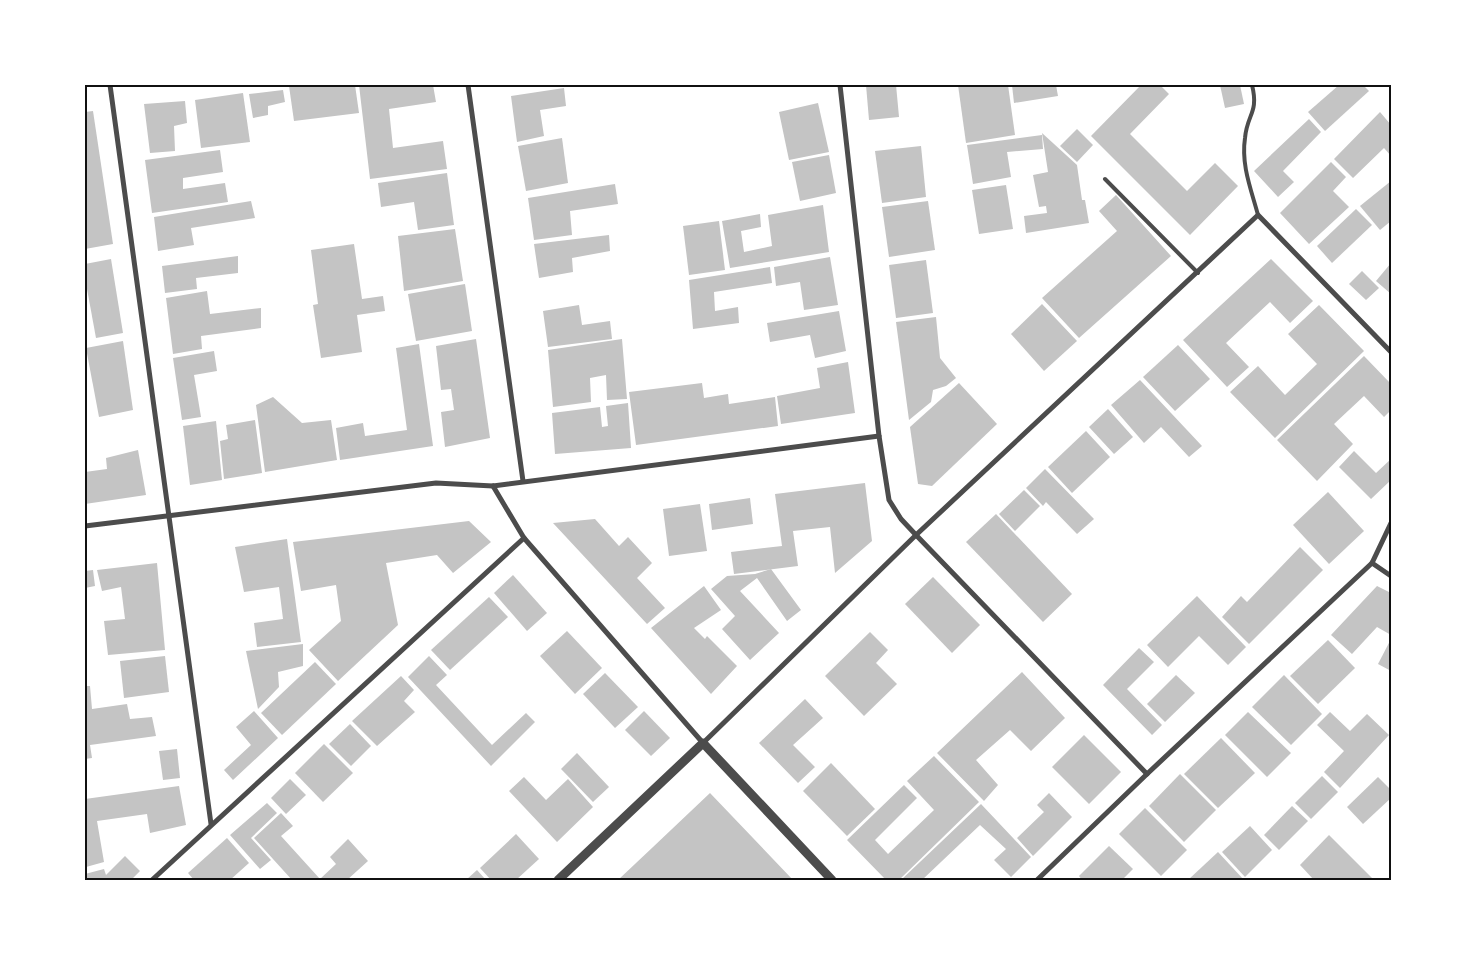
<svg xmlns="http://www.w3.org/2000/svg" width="1476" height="965" font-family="Montserrat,sans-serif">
	<rect width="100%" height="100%" fill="#fff"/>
	<g fill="#c4c4c4">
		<path d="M300,85h55l4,28 -65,8 -5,-35z"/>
		<path d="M359,85h74l3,17 -47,7 4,39 50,-7 4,28 -77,10z"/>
		<path d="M866,85h30l3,32 -30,3z"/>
		<path d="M958,85h50l7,50 -49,8z"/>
		<path d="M1012,85h44l2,11 -44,7z"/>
		<path d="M1141,85h19l9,9 -39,40 57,57 28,-28 23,23 -48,49 -99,-99z"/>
		<path d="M1220,85h20l4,19 -19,4z"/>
		<path d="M1339,85h24l6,6 -44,40 -17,-19z"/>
		<path d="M564,88l2,18 -26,4 4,26 -27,6 -6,-46z"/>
		<path d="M283,90l2,12 -17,4v9l-15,3 -4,-24z"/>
		<path d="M243,93l7,49 -49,6 -6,-48z"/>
		<path d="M185,101l2,22 -13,3 1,25 -25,2 -6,-49z"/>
		<path d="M818,103l11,49 -40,8 -10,-48z"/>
		<path d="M93,111l20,133 -28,5v-137z"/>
		<path d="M1380,112l11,13v31l-7,-8 -31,30 -19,-19z"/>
		<path d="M1309,119l12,13 -38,39 11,11 -16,15 -24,-26z"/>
		<path d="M1077,129l16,16 -16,17 -17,-16z"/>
		<path d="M1042,133l35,32 5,35h3l4,23 -63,10 -2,-17 23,-3 -1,-7 -7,1 -6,-32 15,-3z"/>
		<path d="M1042,135l1,14 -36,3 4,25 -38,7 -6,-39z"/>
		<path d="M562,138l6,45 -42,8 -8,-45z"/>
		<path d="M921,146l5,51 -44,6 -7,-52z"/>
		<path d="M220,150l3,22 -40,6v11l42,-6 3,19 -76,11 -7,-53z"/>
		<path d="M829,155l7,38 -36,8 -8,-39z"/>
		<path d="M1331,162l15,15 -13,14 16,16 -40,37 -29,-31z"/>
		<path d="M447,173l7,52 -36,5 -4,-28 -33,5 -3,-24z"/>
		<path d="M1391,181v40l-11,9 -20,-24z"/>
		<path d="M615,184l3,20 -48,7 2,24 -38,5 -6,-42z"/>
		<path d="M1006,185l7,44 -34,5 -7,-44z"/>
		<path d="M1116,195l55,61 -92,82 -37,-40 75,-67 -18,-20z"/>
		<path d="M251,201l4,17 -64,10 3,17 -36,6 -4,-34z"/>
		<path d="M928,201l7,49 -46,7 -7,-50z"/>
		<path d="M823,205l6,47 -99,16 -8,-47 38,-7 1,13 -20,4 3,21 28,-6 -4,-31z"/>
		<path d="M1356,209l16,16 -40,38 -15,-17z"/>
		<path d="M719,221l6,49 -36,5 -6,-49z"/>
		<path d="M455,229l8,52 -59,10 -6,-55z"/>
		<path d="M609,235l1,16 -38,7 1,14 -34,6 -5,-34z"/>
		<path d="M354,244l8,55 21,-3 2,15 -28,4 5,37 -41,6 -8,-53 5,-1 -7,-54z"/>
		<path d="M238,256v17l-42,5 1,11 -32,4 -3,-27z"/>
		<path d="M830,257l8,48 -34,5 -4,-28 -24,4 -2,-19z"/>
		<path d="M111,259l12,74 -27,5 -11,-60v-14z"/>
		<path d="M1271,259l42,42 -23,22 -20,-21 -44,41 23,24 -22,20 -44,-47z"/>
		<path d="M926,260l7,53 -37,5 -7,-53z"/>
		<path d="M1391,263v31l-15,-13z"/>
		<path d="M770,267l2,16 -58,9 1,19 23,-4 1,16 -46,6 -4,-49z"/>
		<path d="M1362,271l17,17 -13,12 -17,-16z"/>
		<path d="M465,284l7,47 -56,10 -8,-47z"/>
		<path d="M207,291l3,23 51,-6v20l-60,8 1,13 -29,5 -7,-56z"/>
		<path d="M1042,304l35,37 -33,30 -33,-37z"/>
		<path d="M579,305l3,20 28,-4 2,18 -64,8 -5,-36z"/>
		<path d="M1319,305l45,46 -89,87 -45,-46 28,-26 27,29 32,-31 -29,-30z"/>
		<path d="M839,311l7,40 -31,7 -5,-23 -40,7 -3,-19z"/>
		<path d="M936,317l4,41 16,20 -10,8 -13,4 -2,12 -22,18 -13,-98z"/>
		<path d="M476,339l14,99 -45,9 -4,-35 13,-2 -3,-21 -10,1 -5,-44z"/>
		<path d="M622,339l5,60 -20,1 -1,-25 -16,3 1,24 -38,5 -5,-57z"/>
		<path d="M123,341l10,69 -34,7 -13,-69z"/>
		<path d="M419,344l14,102 -93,14 -4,-32 27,-5 2,13 42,-6 -11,-82z"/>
		<path d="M1178,345l32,34 -35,32 -32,-34z"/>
		<path d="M214,351l3,20 -23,4 7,42 -19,3 -9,-62z"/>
		<path d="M1364,356l27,28v26l-7,7 -20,-21 -30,28 19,20 -36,37 -40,-41z"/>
		<path d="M848,362l7,51 -74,11 -4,-28 43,-8 -3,-20z"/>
		<path d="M1140,380l62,66 -13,11 -28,-30 -17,16 -33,-38z"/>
		<path d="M702,383l2,15 24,-4 1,10 46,-7 3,29 -142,19 -7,-53z"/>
		<path d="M959,383l38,41 -65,62 -14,-2 -8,-57z"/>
		<path d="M273,397l29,26 29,-3 6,40 -72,12 -9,-67z"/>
		<path d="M628,403l3,45 -76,6 -3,-41 48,-6 2,20 6,-1 -2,-20z"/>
		<path d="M1108,409l25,28 -19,17 -25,-27z"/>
		<path d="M255,420l7,53 -38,6 -4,-38 8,-2 -2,-14z"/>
		<path d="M216,421l6,59 -32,5 -7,-59z"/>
		<path d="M1086,431l24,26 -38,36 -24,-26z"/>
		<path d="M138,450l8,45 -61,9v-32l22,-3 -1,-11z"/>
		<path d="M1354,451l22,22 15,-14v21l-20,19 -32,-32z"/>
		<path d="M1045,469l49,50 -17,15 -31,-32 -3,4 -17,-18z"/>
		<path d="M865,483l7,58 -37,32 -5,-46 -37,4 5,35 -64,8 -3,-22 51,-6 -7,-52z"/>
		<path d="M1024,490l16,16 -25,25 -16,-17z"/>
		<path d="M1328,492l36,39 -35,33 -36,-39z"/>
		<path d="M750,498l3,26 -41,6 -3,-26z"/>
		<path d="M700,504l7,47 -38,5 -6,-47z"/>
		<path d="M996,514l76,80 -29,28 -77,-80z"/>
		<path d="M595,519l24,27 9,-9 24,26 -15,15 28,30 -18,16 -94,-101z"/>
		<path d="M469,521l22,21 -38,31 -16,-18 -51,8 12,62 -60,56 -29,-31 32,-29 -5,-36 -35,6 -8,-49z"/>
		<path d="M287,539l14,103 -44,5 -3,-24 29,-4 -4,-32 -35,5 -9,-45z"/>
		<path d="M1300,547l23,23 -74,74 -27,-27 19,-21 6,6z"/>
		<path d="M157,563l8,87 -57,5 -4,-34 21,-2 -4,-32 -19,4 -5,-21z"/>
		<path d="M771,569l30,41 -14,11 -30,-43 -17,13 39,42 -29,27 -28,-31 13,-13 -24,-27 16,-13 28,-2z"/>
		<path d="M93,570l2,16 -10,2v-17z"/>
		<path d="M513,575l34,38 -20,18 -33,-38z"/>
		<path d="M933,577l47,48 -28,28 -47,-49z"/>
		<path d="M704,586l17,24 -27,18 11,11 2,-3 30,30 -26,28 -60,-66z"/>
		<path d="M1377,586l14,7v42l-14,-8 -25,27 -21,-19z"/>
		<path d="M1197,596l49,51 -18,18 -29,-29 -31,31 -21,-22z"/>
		<path d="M489,597l19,20 -58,53 -19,-20z"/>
		<path d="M567,631l35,37 -27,26 -35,-38z"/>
		<path d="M870,632l18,18 -12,13 21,21 -33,32 -39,-40z"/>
		<path d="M1391,639v32l-13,-7z"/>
		<path d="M1328,640l27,28 -37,36 -28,-28z"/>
		<path d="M303,644v22l-25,6 1,15 -21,22 -12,-58z"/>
		<path d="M1139,648l15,14 -27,27 35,36 -10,10 -49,-50z"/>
		<path d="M165,656l4,36 -45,6 -4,-37z"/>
		<path d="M429,656l18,19 -11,10 56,60 34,-32 9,9 -44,44 -83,-89z"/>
		<path d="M315,662l21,22 -54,51 -21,-22z"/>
		<path d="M1022,672l43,46 -34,33 -21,-21 -34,30 22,25 -14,16 -47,-48z"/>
		<path d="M605,673l33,34 -23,21 -32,-34z"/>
		<path d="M1176,675l19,18 -30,29 -18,-18z"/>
		<path d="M1284,675l38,39 -31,31 -39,-38z"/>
		<path d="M401,676l13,14 -10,11 11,11 -38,34 -25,-25z"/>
		<path d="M85,686h5l2,23 35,-5 3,15 22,-2 4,19 -66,9 2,13 -7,1z"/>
		<path d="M805,699l18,19 -30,27 22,22 -17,16 -39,-40z"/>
		<path d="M254,711l24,27 -45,42 -9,-10 27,-25 -15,-18z"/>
		<path d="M644,711l26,27 -19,18 -26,-26z"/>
		<path d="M1248,712l43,41 -24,24 -42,-42z"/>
		<path d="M1330,712l20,19 17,-17 22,21 -49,53 -16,-16 20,-21 -27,-26z"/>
		<path d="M350,724l21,22 -20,20 -22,-22z"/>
		<path d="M1084,735l37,37 -32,32 -37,-37z"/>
		<path d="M1221,738l34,35 -37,35 -34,-34z"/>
		<path d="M324,744l29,29 -30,29 -28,-29z"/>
		<path d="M177,749l3,29 -17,2 -4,-29z"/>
		<path d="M577,753l32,34 -16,15 -32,-33z"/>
		<path d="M934,756l45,46 -80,78h-13l-39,-40 57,-55 13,13 -42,42 13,14 46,-44 -27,-29z"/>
		<path d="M831,763l44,46 -28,27 -44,-45z"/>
		<path d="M1180,774l36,36 -32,32 -35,-36z"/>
		<path d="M1322,776l16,16 -27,27 -16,-16z"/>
		<path d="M524,777l22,23 22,-21 25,28 -36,35 -48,-51z"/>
		<path d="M1378,777l13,13v8l-28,26 -16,-17z"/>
		<path d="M290,779l16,16 -20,19 -15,-16z"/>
		<path d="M179,786l7,39 -36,8 -3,-19 -50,7 7,41 -18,5 -1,-68z"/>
		<path d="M710,793l83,87h-175l35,-33z"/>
		<path d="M1049,793l23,24 -39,39 -16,-18 27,-26 -7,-7z"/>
		<path d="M267,803l10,10 -26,25 20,22 -11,9 -30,-34z"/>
		<path d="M981,804l50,53 -20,20 -17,-17 12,-11 -26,-24 -58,55h-21z"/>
		<path d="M1292,806l16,15 -29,29 -15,-15z"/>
		<path d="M1145,808l42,42 -26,26 -42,-42z"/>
		<path d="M281,813l12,13 -12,10 39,43 16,-15 -6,-7 18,-18 20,22 -21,19h-55l-38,-42z"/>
		<path d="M1250,826l22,24 -27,27 -23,-25z"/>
		<path d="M516,834l23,25 -23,21h-25l-11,-12z"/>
		<path d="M1329,835l45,45h-60l-14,-15z"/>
		<path d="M227,838l22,25 -19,17h-36l-6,-7z"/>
		<path d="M1109,846l24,23 -11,11h-40l-3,-4z"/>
		<path d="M1218,852l26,28h-56z"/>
		<path d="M125,856l15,15 -9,9h-45l-1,-6 19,-5 2,6z"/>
		<path d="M477,870l9,10h-20z"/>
	</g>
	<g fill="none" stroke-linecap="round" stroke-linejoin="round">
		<g stroke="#4c4c4c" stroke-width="4">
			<path d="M1252,85c7,28 -5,29 -7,53 -4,27 6,51 13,77"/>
			<path d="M1105,179l93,94"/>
		</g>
		<g stroke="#4c4c4c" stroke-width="5">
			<path d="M110,85l101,739"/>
			<path d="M468,85l55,396"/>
			<path d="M840,85l39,351 10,64 12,19 15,16 231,239"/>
			<path d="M493,486l31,52 179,205 213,-208 342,-320 133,137"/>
			<path d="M85,526l351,-43 57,3 386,-50"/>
			<path d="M1372,563l19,13"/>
			<path d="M152,880l372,-342"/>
			<path d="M1037,880l110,-106 225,-211 19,-40"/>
		</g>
		<path stroke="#4c4c4c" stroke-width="9" d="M558,880l145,-137 129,137"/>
	</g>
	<rect width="1476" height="965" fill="none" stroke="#ffffff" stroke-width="172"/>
	<rect x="86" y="86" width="1304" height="793" fill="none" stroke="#111" stroke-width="2"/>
</svg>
